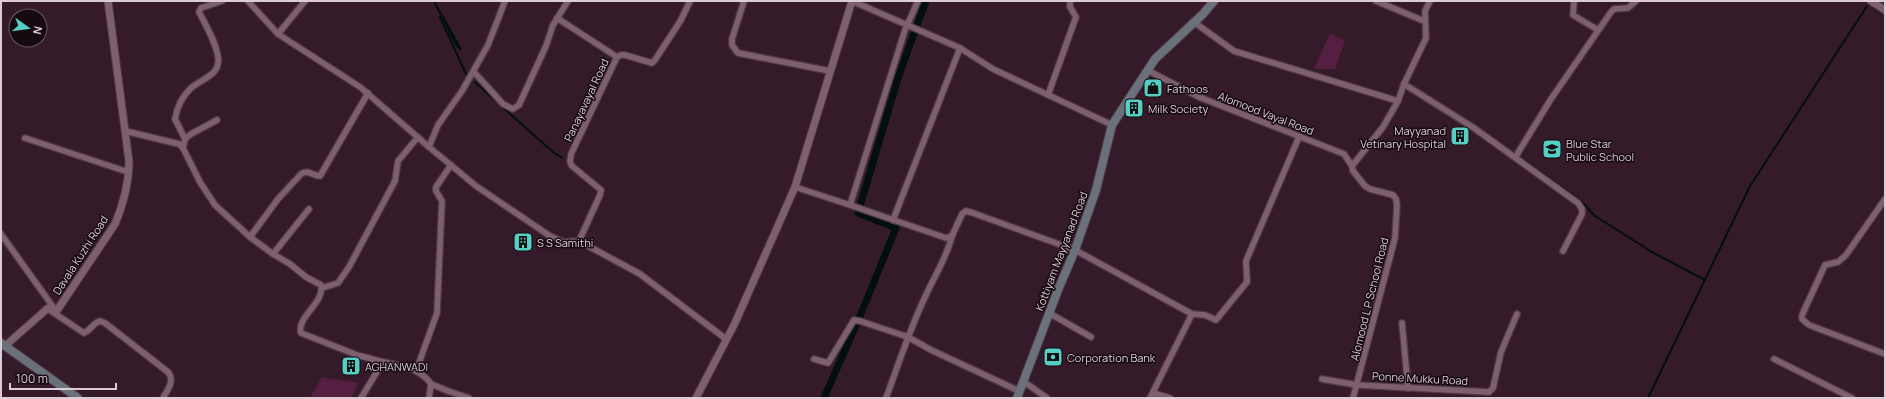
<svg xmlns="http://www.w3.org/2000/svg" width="1886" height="399" font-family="Manrope,sans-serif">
	<rect width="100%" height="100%" fill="#351b2a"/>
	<g fill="#541f40">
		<path d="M1330,33l15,8 -10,28h-21z"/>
		<path d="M322,377l37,6 -8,15h-41z"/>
	</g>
	<path fill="#010f0d" d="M433,1h2l27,48 -2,2 -6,-8z"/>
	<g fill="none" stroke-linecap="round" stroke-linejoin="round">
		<g stroke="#010f0d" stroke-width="2">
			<path d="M440,17l26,57"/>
			<path d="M475,82l23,21"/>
			<path d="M501,106l52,46 9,6"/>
			<path d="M1475,126l32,22"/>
			<path d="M1518,156l62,44 15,16 57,36 53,28"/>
			<path d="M1648,398l102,-212 117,-180"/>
		</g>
		<path stroke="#010f0d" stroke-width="7" d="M824,398l36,-82 36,-88 -38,-15 41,-138 27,-74"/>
		<defs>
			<g id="minor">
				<path d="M248,1l30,33 82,53 69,60"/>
				<path d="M505,1l-17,44 -26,46 -24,34 -9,22 47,39 74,50 13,6 16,-1 61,33 86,65"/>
				<path d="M744,1l-12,38v6l6,8 92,18"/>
				<path d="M852,1l108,47 33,21 119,56"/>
				<path d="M918,1l-13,29 -55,175 96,33 6,-2 10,-22 4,-3 7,2 102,37 117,64"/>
				<path d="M1376,1l48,20"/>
				<path d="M1574,1l-1,14 25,15"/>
				<path d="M557,18l60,39"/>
				<path d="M1194,22l40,29 164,50"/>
				<path d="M278,34l27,-33"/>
				<path d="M1147,70l52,27 145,57 8,12"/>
				<path d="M474,72l29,32 10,5 6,-4 27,-59 7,-21 15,-24"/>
				<path d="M1404,84l70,44 104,75 4,6v5l-19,37"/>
				<path d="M1048,95l28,-78 -6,-10v-6"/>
				<path d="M125,131l54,13 4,4 17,34 15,23 35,32 23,17 17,10 16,13 15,8c4,18 -25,32 -20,48l56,22 26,7 -22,36"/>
				<path d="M25,138l103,34"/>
				<path d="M185,139l6,-5 26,-14"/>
				<path d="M183,148l2,-9 -10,-20c2,-12 6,-21 15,-30 10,-10 31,-13 28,-32 -2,-15 -12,-31 -19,-45l2,-4 21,-7"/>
				<path d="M1516,156l35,-57 60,-87 3,-3 14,-1 8,-7"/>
				<path d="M795,187l55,18"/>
				<path d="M1885,199l-39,56 -8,7 -13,3 -23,50v4l7,6 76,29"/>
				<path d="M893,220l67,-172"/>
				<path d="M1,234l55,77"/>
				<path d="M250,237l28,-38 23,-25c7,-5 12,2 19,2l48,-83"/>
				<path d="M579,241l21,-46 1,-5 -29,-24 -2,-4 1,-8 46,-97 4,-2h4l27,8 3,-3 26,-40 9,-19"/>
				<path d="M273,254l36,-45"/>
				<path d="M322,288l16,-5 11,-16 46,-86 3,-20 20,-24"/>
				<path d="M51,311l33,22c7,-3 9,-10 16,-12l5,2 63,49c7,9 0,17 -5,26"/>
				<path d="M1049,313l42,24"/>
				<path d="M1402,323l6,65"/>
				<path d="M814,359l14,4 26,-43 6,1 48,16 23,13 88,41"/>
				<path d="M1774,359l78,39"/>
				<path d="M383,362c16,3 39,7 48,22l-2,14"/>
				<path d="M416,371l21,-58 5,-112 -6,-10v-4l15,-22"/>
				<path d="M1322,379l35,6 132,7 4,-4 8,-36 16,-38"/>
				<path d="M1023,381l24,17"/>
				<path d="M431,384l17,7 21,7"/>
				<path d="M1153,393l17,5"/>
				<path d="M886,398c13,-35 24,-70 40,-103 9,-20 21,-38 26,-59"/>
				<path d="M1150,398l42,-84 13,1 11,5 31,-38 -1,-21 53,-124"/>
				<path d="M1353,398l42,-160 2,-33 -1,-6 -3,-4 -23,-6 -5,-3 -12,-15 -1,-5 31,-39 15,-26 6,-17 22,-46 -1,-27 5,-10"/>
			</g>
			<g id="tertiary">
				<path d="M1871,1l14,9"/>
				<path d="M5,346l43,-38 8,4 59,-88c8,-19 14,-43 14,-63l-21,-160"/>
				<path d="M696,398l39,-75 60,-136 57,-186"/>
			</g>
			<g id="secondary">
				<path d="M1,343l77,55"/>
				<path d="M1017,398l41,-108 17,-40 21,-60 16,-65 43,-66 48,-45 11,-13"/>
			</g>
		</defs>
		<use href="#minor" stroke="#4e3945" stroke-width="8"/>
		<use href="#tertiary" stroke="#4e3945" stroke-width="9"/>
		<use href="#secondary" stroke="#4e3945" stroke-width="10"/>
		<use href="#minor" stroke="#7e5f70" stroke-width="5.5"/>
		<use href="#tertiary" stroke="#7e5f70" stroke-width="7"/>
		<use href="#secondary" stroke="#6a717b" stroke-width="8"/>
	</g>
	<defs>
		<symbol id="shop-square" viewBox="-11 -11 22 22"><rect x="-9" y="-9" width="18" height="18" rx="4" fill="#56cec4" stroke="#150a10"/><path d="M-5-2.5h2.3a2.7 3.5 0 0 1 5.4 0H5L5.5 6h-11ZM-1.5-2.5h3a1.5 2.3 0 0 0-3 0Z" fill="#111"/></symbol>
		<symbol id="building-square" viewBox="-11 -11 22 22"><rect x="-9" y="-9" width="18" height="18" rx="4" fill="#56cec4" stroke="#150a10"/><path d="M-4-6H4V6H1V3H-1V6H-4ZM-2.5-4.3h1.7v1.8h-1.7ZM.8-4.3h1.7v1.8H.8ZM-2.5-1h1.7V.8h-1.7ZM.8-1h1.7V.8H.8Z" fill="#111"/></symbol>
		<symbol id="school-square" viewBox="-11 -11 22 22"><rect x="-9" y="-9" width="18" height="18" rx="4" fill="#56cec4" stroke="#150a10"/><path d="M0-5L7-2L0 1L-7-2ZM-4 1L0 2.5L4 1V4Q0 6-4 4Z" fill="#111"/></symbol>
		<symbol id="bank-square" viewBox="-11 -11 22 22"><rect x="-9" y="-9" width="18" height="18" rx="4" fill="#56cec4" stroke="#150a10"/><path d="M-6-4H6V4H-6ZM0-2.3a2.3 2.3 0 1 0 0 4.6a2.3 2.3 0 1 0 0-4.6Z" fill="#111"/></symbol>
	</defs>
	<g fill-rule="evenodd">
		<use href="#shop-square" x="1142" y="77" width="22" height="22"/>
		<use href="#building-square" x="1123" y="97" width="22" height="22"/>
		<use href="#building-square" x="1449" y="125" width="22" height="22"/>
		<use href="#school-square" x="1541" y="138" width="22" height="22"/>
		<use href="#building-square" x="512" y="231" width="22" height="22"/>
		<use href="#bank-square" x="1042" y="346" width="22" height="22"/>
		<use href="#building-square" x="340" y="355" width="22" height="22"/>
	</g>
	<g text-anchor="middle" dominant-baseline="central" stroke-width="3" stroke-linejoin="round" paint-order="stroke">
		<g font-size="11" fill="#deccd5" stroke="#150a10" text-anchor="start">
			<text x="1167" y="88">Fathoos</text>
			<text x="1148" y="108">Milk Society</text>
			<text x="1446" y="130" text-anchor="end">Mayyanad<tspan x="1446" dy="13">Vetinary Hospital</tspan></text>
			<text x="1566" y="143">Blue Star<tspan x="1566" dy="13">Public School</tspan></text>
			<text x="537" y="242">S S Samithi</text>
			<text x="1067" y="357">Corporation Bank</text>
			<text x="365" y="366">AGHANWADI</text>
		</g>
		<g font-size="11" fill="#deccd5" stroke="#150a10">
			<text transform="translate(586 100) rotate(-65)">Panayavayal Road</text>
			<text transform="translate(1266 113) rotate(21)">Alomood Vayal Road</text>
			<text transform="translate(1061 251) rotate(-69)">Kottiyam Mayyanad Road</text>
			<text transform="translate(80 255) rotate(-57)">Davala Kuzhi Road</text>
			<text transform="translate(1369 299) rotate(-76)">Alomood L P School Road</text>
			<text transform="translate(1420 378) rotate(3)">Ponne Mukku Road</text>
		</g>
	</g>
	<rect width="1886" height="399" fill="none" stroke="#deccd5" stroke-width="4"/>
	<g transform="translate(28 28) rotate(104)"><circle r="19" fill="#150a10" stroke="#65585f"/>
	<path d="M0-3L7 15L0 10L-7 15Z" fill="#56cec4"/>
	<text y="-6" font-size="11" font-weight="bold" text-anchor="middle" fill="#deccd5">N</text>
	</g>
	<path d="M10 383v6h106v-6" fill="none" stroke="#deccd5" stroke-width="2"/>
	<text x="16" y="383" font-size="12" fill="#deccd5" stroke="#150a10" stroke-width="3" paint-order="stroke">100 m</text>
</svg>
